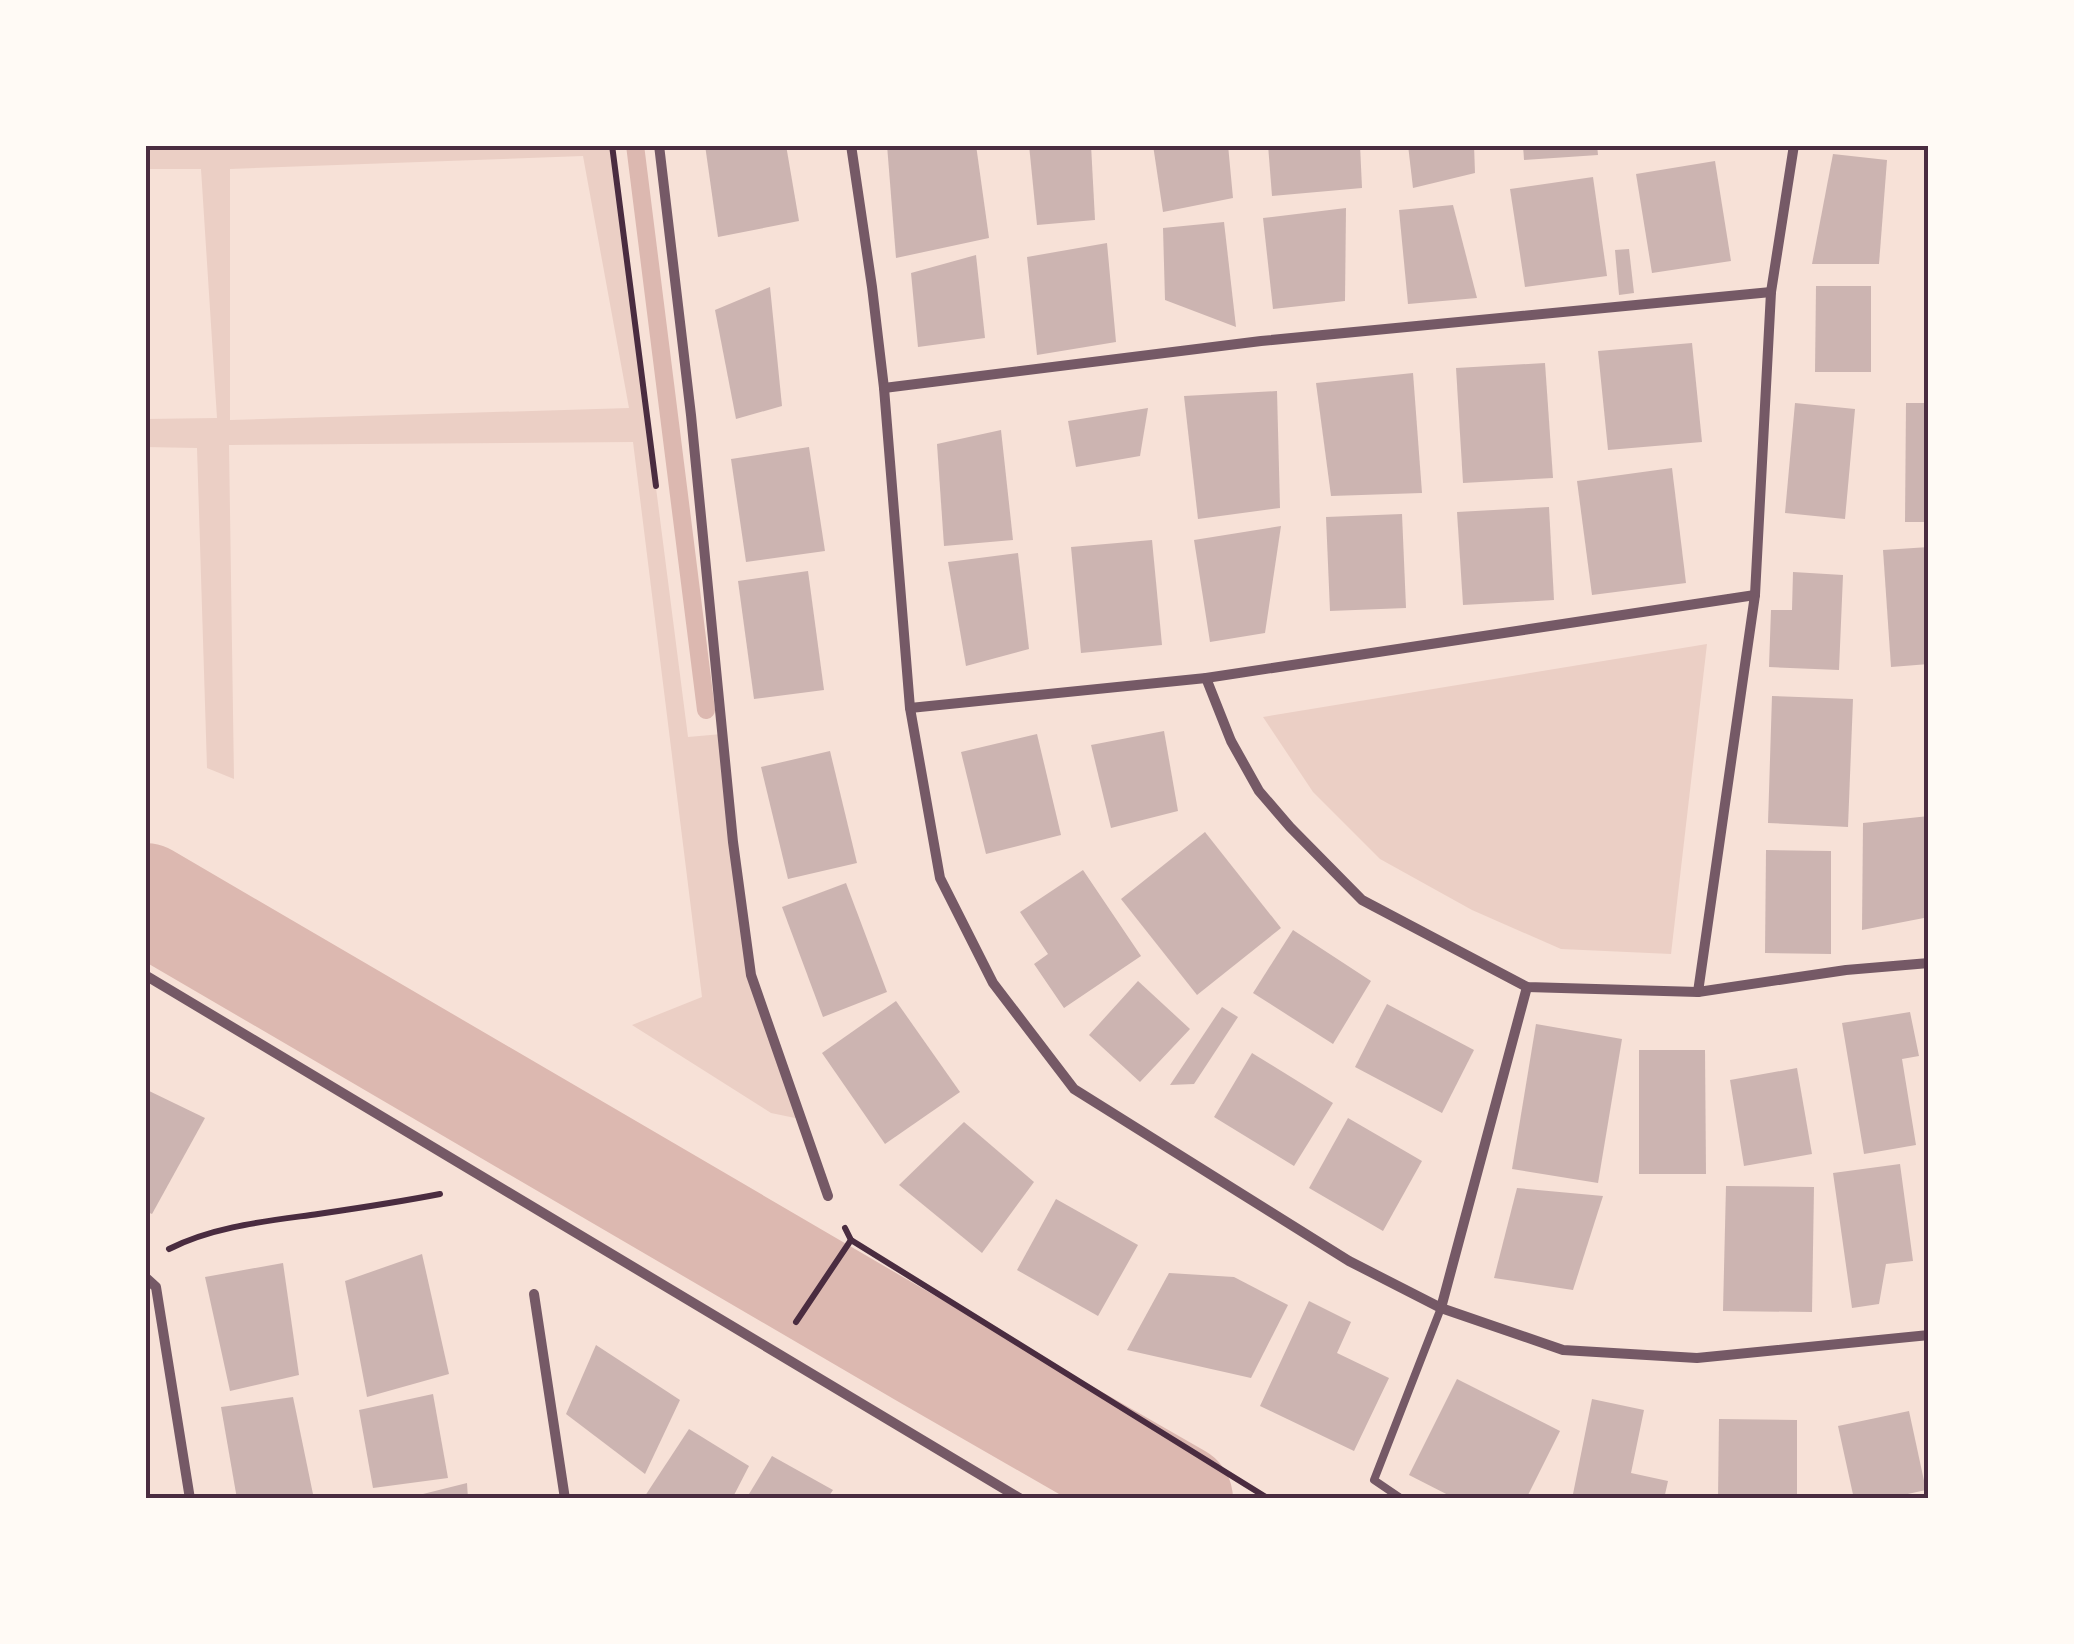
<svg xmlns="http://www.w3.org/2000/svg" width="2074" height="1644" font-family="Lora,serif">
	<rect width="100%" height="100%" fill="#f7e1d7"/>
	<g fill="#ebcfc5" fill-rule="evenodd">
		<path d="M145,145h467l76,592 34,-3 29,241 49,144 -29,-6 -139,-88 70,-28 -69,-555 -404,3 5,334 -27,-11 -10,-320 -52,-1v-28l72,-1 -16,-249h-56zM583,156l46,252 -399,12v-251z"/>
		<path d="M1707,644l-36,310 -110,-5 -89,-39 -92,-51 -67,-67 -50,-75z"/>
	</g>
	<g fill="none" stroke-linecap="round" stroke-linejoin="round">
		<path stroke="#dcb8b0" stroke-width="18" d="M635,145l71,565"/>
		<path stroke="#dcb8b0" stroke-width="110" d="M145,898l779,455 254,146"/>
	</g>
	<g fill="#ccb4b1">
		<path d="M705,145h81l13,76 -81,16z"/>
		<path d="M887,145h89l13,93 -93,20z"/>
		<path d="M1029,145h62l4,75 -58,5z"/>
		<path d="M1153,145h75l5,53 -70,14z"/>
		<path d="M1268,145h92l2,43 -90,8z"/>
		<path d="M1408,145h66l1,28 -62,15z"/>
		<path d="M1523,145h74l1,10 -74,5z"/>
		<path d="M1833,154l54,6 -8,104h-67z"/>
		<path d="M1715,161l16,100 -79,12 -16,-99z"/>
		<path d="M1593,177l14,99 -82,11 -15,-98z"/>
		<path d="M1453,205l24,93 -69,6 -9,-94z"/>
		<path d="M1346,208l-1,93 -72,8 -10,-91z"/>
		<path d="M1224,222l12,105 -71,-27 -2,-72z"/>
		<path d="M1107,243l9,99 -79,13 -10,-98z"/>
		<path d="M1629,249l5,44 -15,2 -4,-45z"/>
		<path d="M976,255l9,83 -67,9 -7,-74z"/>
		<path d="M1816,286h55v86h-56z"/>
		<path d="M770,287l12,119 -46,13 -21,-109z"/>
		<path d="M1692,343l10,99 -94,8 -10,-99z"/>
		<path d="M1545,363l8,115 -90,5 -7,-115z"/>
		<path d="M1413,373l9,120 -91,3 -15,-113z"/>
		<path d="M1277,391l3,117 -82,11 -14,-123z"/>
		<path d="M1795,403l60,6 -10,110 -60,-6z"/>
		<path d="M1906,403h23v119h-24z"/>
		<path d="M1148,408l-8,48 -64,11 -8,-46z"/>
		<path d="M1001,430l12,110 -69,6 -7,-102z"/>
		<path d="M809,447l16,104 -79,11 -15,-103z"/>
		<path d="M1672,468l14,115 -94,12 -15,-114z"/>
		<path d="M1549,507l5,93 -91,5 -6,-93z"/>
		<path d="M1402,514l4,94 -76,3 -4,-94z"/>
		<path d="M1281,526l-16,107 -55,9 -16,-102z"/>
		<path d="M1152,540l10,105 -81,8 -10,-106z"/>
		<path d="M1929,547v117l-38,3 -8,-117z"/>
		<path d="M1018,553l11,96 -63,17 -18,-104z"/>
		<path d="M808,571l16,119 -70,9 -16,-118z"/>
		<path d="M1793,572l50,3 -4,95 -70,-3 2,-57h21z"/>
		<path d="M1772,696l81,3 -5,128 -80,-4z"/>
		<path d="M1164,731l14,80 -67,17 -20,-83z"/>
		<path d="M1037,734l24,101 -75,19 -25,-102z"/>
		<path d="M830,751l27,112 -69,16 -27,-112z"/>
		<path d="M1929,816v101l-67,13 1,-107z"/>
		<path d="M1205,832l76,96 -84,67 -76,-96z"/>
		<path d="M1766,850l65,1v103l-66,-1z"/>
		<path d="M1083,870l58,86 -77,52 -30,-44 14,-10 -28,-42z"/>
		<path d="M846,883l41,109 -64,25 -41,-110z"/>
		<path d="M1293,930l78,51 -38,63 -80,-51z"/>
		<path d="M1138,981l52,48 -50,53 -51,-47z"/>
		<path d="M896,1001l64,91 -75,52 -63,-91z"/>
		<path d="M1387,1004l87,46 -32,63 -87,-46z"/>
		<path d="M1222,1007l16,10 -44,67 -24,1z"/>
		<path d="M1910,1012l9,44 -17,3 14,86 -52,9 -22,-131z"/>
		<path d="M1536,1024l86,15 -24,144 -86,-14z"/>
		<path d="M1639,1050h66l1,124h-67z"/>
		<path d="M1252,1053l81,50 -39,63 -80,-49z"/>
		<path d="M1797,1068l15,86 -68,12 -14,-86z"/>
		<path d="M145,1089l60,29 -53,96 -7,-3z"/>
		<path d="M1348,1118l74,43 -39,70 -74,-43z"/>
		<path d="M964,1122l70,60 -52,71 -83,-68z"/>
		<path d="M1900,1164l13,97 -27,3 -7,40 -27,4 -19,-135z"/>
		<path d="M1726,1186l88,1 -2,125 -89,-1z"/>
		<path d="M1517,1188l86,8 -30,94 -79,-12z"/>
		<path d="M1056,1199l82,46 -40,71 -81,-46z"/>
		<path d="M422,1254l27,120 -82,23 -22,-116z"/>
		<path d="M283,1263l16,112 -69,16 -25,-114z"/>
		<path d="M1169,1273l65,4 54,28 -37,73 -124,-28z"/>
		<path d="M1309,1301l42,21 -14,31 52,25 -35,73 -94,-45z"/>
		<path d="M596,1345l84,55 -35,74 -79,-60z"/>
		<path d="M1457,1379l103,52 -34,68h-70l-47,-24z"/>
		<path d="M433,1394l15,84 -75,10 -14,-78z"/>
		<path d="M293,1397l21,102h-77l-16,-92z"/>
		<path d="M1592,1399l52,11 -13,63 37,8 -4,18h-92z"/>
		<path d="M1909,1411l17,79 -41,9h-31l-16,-73z"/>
		<path d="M1719,1419l78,1v79h-79z"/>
		<path d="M689,1429l60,37 -17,33h-89z"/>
		<path d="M772,1456l61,34 -6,9h-81z"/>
		<path d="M467,1483l1,16h-61v-1z"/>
	</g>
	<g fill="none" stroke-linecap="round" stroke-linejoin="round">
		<g stroke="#4a2c40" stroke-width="6">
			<path d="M612,145l44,341"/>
			<path d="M845,1228l6,12 418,259"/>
			<path d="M169,1249c45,-23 99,-28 149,-35 41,-6 81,-12 122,-20"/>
			<path d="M796,1322l55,-82"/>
		</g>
		<path stroke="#755966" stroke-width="8" d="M1402,1499l-28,-19 67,-172"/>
		<g stroke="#755966" stroke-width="10">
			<path d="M659,145l32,270 42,427 18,133 77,221"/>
			<path d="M851,145l21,142 12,101 26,320 30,170 53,105 81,106 275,172 92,47 122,42 134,8 232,-23"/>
			<path d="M884,388l377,-47 510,-49"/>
			<path d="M1206,678l25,63 28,50 31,36 72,73 165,87 171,5 148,-22 83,-7"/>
			<path d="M910,708l296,-30 549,-83"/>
			<path d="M145,975l876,524"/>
			<path d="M1698,992l57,-397 16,-303 23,-147"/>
			<path d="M145,1277l11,10 34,212"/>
			<path d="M534,1294l31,205"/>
			<path d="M1441,1308l86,-321"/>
		</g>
	</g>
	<rect width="2074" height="1644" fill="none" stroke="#fffaf5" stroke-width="295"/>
	<rect x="148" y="148" width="1778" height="1348" fill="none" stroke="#4a2c40" stroke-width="4"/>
</svg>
